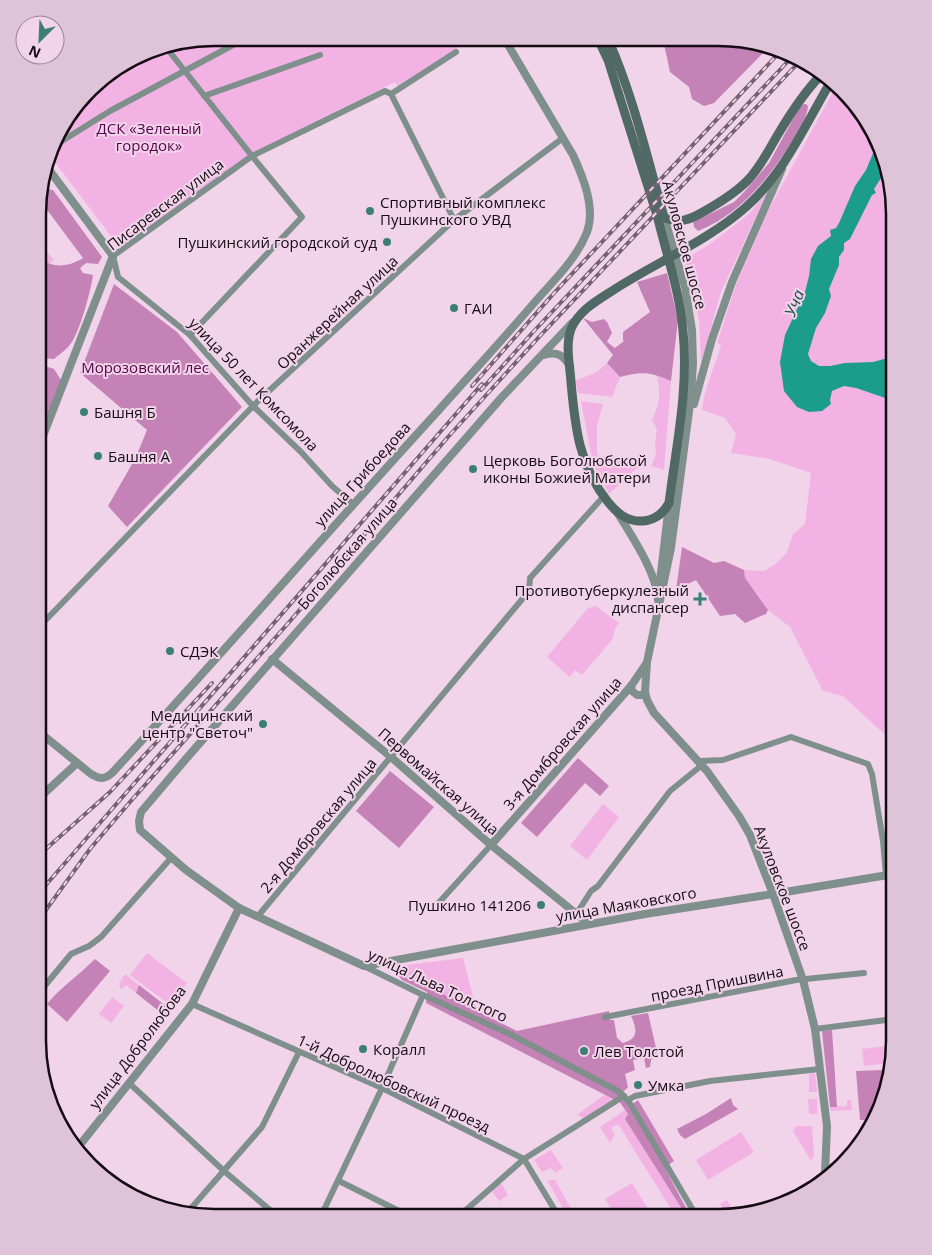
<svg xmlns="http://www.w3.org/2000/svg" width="932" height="1255" font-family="'Open Sans',sans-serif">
	<rect width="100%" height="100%" fill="#f1d4ea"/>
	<g fill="#f2b3e4">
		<path d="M214,38h259l-75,48 -3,-4 -143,71 -132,95 -69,-91 10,-31 37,-45 59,-34z"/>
		<path d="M835,88l41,48 18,78v529l-51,-47 -20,-5 -33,-64 -22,-17 -23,-32 -1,-8 20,1 13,-8 10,-11 6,-18 12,-10 6,-51 -41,-14 -39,-6 5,-19 -11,-16 -23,-8c2,-22 13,-43 19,-65l-4,-2 19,-58 32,-74z"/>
		<path d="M768,191l-47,101 -20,71 -2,-43 -14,-61 25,-15 39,-30z"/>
		<path d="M39,242l15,18 -14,11h-1z"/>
		<path d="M607,363l13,14 -8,20 -34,-4 -3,-12 22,-9z"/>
		<path d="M657,375l14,6 -7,89 -13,-4 5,-11 -1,-13 2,-12 -5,-10c8,-17 9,-26 5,-45z"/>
		<path d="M581,401l22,3 -6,21v30l40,8 1,4 -29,27 -16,-30z"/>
		<path d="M596,606l23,17 -4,6 -3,11 -30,35 -7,-5 -5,7 -23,-20 41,-49z"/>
		<path d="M603,804l16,13 -32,43 -17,-14z"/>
		<path d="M147,953l40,30 -17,22 -40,-30z"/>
		<path d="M463,958l14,53 -80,-37v-8z"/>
		<path d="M125,974l14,11 -3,8 -10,-8 -5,5 -2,-6z"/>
		<path d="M112,997l12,9 -13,17 -12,-9z"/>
		<path d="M894,1045v8l-4,10 -26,3 -2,-17z"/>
		<path d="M815,1073l2,19h-8v-18z"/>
		<path d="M604,1095l11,5 -30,19 -8,-4z"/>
		<path d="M808,1099h9v15h-8z"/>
		<path d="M847,1100h4l1,10 -21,1 -1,-4 17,-1z"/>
		<path d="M625,1110l3,4 -3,5 62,98h-11l-58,-93 -7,4 4,7 -5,8 -10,-16z"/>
		<path d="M796,1126h16l2,29 -3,6 -18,-30z"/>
		<path d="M741,1132l13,20 -46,28 -12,-20z"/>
		<path d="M551,1150l12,18 -8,5 -4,-5 -9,4 -8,-12z"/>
		<path d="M547,1180h8l17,30 8,7h-12z"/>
		<path d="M501,1183l7,12 -9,6 -8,-11z"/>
		<path d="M632,1183l21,34h-37l-11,-18z"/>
		<path d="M727,1200l7,11 -7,4 -7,-11z"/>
	</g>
	<g fill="#c582b7">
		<path d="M663,39h78l26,10 -53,54 -10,3 -12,-7 -3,-12 -19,-15z"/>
		<path d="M804,104h2l2,2c-1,12 -8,21 -14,32 -23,38 -54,77 -96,93l-4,-4 -1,-5 41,-20 10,-10 25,-29 30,-55z"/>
		<path d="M47,189l6,1 49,67 -4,7 -12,-1 -6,5 3,5 10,2c-2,16 -14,60 -24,71 -4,5 -11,9 -15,13l-15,-1v-101c13,12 30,10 44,1l-44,-59v-3z"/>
		<path d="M667,273l11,47 -7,61c-20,-9 -30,-10 -51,-4l-13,-14 6,-8 -30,-37 9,4 12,-3 3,3 5,11 -5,9 8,6 9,-7 -1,-1v-8l27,-20 -13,-30z"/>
		<path d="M114,284l63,48 65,75 -115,120 -19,-21 28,-49 11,-27 -67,-57z"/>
		<path d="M39,364l15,5 7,11 -22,59z"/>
		<path d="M682,547l32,16 10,-2 20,9 1,8 23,32 -2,4 -21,9 -10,-9 -15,2 -24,-36 -12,6 -2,5 -6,-1z"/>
		<path d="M578,758l31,28 -9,10 -15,-13 -48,54 -16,-14z"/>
		<path d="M390,771l44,36 -35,41 -43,-37z"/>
		<path d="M95,959l15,12 -43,51 -20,-18c14,-17 32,-29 48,-45z"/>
		<path d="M397,974l36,15 84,42 92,-20 1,9h4l3,18 6,5c16,-4 14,-14 8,-27l17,-3 9,39 -6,8 -1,7 -4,1 -2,-10 -11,2 2,10 -10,4 3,13 -13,13 -189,-97 1,-11 -25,-12z"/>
		<path d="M139,985l32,25 -6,6 -29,-23z"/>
		<path d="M832,1030l5,77h-7l-8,-76z"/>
		<path d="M882,1070v17l-8,26h-5l1,7h-10l-4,-49z"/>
		<path d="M627,1098l4,7 7,-5 36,61 -7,5 -30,-50 54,101h-4l-62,-98 3,-5 -9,-13z"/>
		<path d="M731,1098l2,7 5,4 -53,30 -5,-4 -3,-6 29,-15z"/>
	</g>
	<path fill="#1c9d8b" d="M872,131l4,5 9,36 -11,17 2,4 -4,2 -22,44 -6,4v7l-5,7v8l-10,24 2,7 -6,17 -9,15 -8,26 3,7 8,5h11l15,-3 28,-1 11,-3 5,1 -1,9 2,7 4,3v22l-38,-13 -12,-2 -12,5 -2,9 1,4 -9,7 -13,1 -12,-5 -13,-16 -4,-29 5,-27 20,-43 4,-16 2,-17 7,-13 13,-10 -1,-6 6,-2 3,-5 16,-37 11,-16 11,-26 -5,-7z"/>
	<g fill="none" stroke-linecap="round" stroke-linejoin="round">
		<g stroke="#7f8f8b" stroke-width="6">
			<path d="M165,46l87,110 50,61 -112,118"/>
			<path d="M391,94l65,-42"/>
			<path d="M204,96l116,-41"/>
			<path d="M54,146l56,-35 136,-73"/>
			<path d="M353,504l-21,-18 -31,-34 -48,-46 -63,-71 -72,-58 -5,-21 139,-100 133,-65 6,3 63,126"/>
			<path d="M38,628l220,-227 196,-181 109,-82"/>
			<path d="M699,761l24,-1 68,-23 77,27 4,10 11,67 3,34"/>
			<path d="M434,908l57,-63"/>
			<path d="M577,913l14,-22 7,-5 72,-95 32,-26"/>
			<path d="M258,916l271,-325 1,-13 74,-82"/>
			<path d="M364,966l59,29 87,39 106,56 8,6 7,9 66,112"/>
			<path d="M38,994l33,-40 18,-8 12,-9 70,-79"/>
			<path d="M192,1004l190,84 142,71 35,58"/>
			<path d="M605,1017l191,-37 68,-7"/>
			<path d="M815,1029l79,-10"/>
			<path d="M129,1083l95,88 53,45"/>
			<path d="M628,1100l7,-4 75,-15 110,-12"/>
			<path d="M339,1181l72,36"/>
			<path d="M186,1214l76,-87 37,-75"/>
			<path d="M321,1216l61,-128 41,-93"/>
			<path d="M458,1217l66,-58 100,-63"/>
		</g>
		<g stroke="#7f8f8b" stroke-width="8">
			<path d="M664,217l21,70 7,43 1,33 -2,33 -20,152 -24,114 -2,30 2,8 7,13 53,58 32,45 11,19 23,59 30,86 12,49 12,97 -2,48"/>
			<path d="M572,323l-70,74 -317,363 -44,52 -2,9 1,9 46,40 53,38 125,58 281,-52 128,-20 121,-20"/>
			<path d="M544,355c13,-4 19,0 26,11"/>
			<path d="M694,404l18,-65 20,-57 50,-113"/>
			<path d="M39,446l74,-190 -66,-89"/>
			<path d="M617,512c14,23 40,61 41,88"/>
			<path d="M660,581l9,-76"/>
			<path d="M272,659l119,98 100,88 98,79"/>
			<path d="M631,686l1,5 5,4h6l2,-3"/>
			<path d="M38,731l53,43c9,5 13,6 21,-1 110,-119 216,-242 326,-362 32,-36 65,-72 96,-108 19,-22 42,-43 53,-71 9,-24 -4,-55 -14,-77l-69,-117"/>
			<path d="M38,799l38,-35"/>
			<path d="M491,845l140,-159 15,-22"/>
			<path d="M79,1146l113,-142 47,-96"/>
		</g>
		<g stroke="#516964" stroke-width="9">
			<path d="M598,39l10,21 48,152 2,7c9,37 22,74 25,112 6,57 -7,116 -14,172 -6,11 -14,17 -26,18 -16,1 -26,-8 -35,-19 -29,-36 -33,-75 -37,-120 -1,-17 -6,-36 0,-53 8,-19 27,-29 44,-40 42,-27 94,-49 131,-82 39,-35 58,-80 84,-124"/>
			<path d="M608,39c25,56 39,118 56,178 13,8 27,2 39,-5 16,-9 32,-19 44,-31 13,-13 21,-30 30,-45 13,-22 27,-44 45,-62"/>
		</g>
		<defs>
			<g id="rail">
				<path d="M472,386l83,-94 224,-239"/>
				<path d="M481,390l53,-59 257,-273"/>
				<path d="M38,856l72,-64 102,-109"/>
				<path d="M38,894l444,-510"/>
				<path d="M38,921l52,-72 40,-47 161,-182 157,-183 91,-100 261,-276"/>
			</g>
		</defs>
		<use href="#rail" stroke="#746270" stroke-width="4"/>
		<use href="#rail" stroke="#f1d4ea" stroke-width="2" stroke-dasharray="5.5" stroke-linecap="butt"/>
	</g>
	<g fill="#3b7f73" stroke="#f1d4ea" stroke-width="2">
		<circle cx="370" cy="211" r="5"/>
		<circle cx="387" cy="242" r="5"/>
		<circle cx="454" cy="308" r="5"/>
		<circle cx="84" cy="412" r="5"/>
		<circle cx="98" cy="456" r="5"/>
		<circle cx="473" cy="469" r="5"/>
		<path d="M697.5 591.5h5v5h5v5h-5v5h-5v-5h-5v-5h5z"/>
		<circle cx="170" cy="651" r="5"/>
		<circle cx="263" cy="724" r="5"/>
		<circle cx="541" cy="905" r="5"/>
		<circle cx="363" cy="1049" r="5"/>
		<circle cx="584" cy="1051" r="5"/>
		<circle cx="638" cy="1085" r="5"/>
	</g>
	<g text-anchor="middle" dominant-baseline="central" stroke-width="4" stroke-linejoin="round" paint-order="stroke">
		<g font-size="15" fill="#56014c" stroke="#f1d4ea">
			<text x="149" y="128">ДСК «Зеленый<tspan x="149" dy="17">городок»</tspan></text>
			<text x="145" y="367">Морозовский лес</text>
		</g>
		<g font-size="15" fill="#150b13" stroke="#f1d4ea" text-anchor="start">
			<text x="380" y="202">Спортивный комплекс<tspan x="380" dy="17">Пушкинского УВД</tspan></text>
			<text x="377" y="242" text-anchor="end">Пушкинский городской суд</text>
			<text x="464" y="308">ГАИ</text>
			<text x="94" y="412">Башня Б</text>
			<text x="108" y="456">Башня А</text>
			<text x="483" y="460">Церковь Боголюбской<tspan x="483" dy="17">иконы Божией Матери</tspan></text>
			<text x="689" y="590" text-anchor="end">Противотуберкулезный<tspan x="689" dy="17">диспансер</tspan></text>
			<text x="180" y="651">СДЭК</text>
			<text x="253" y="715" text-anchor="end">Медицинский<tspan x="253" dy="17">центр "Светоч"</tspan></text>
			<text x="531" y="905" text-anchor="end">Пушкино 141206</text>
			<text x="373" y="1049">Коралл</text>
			<text x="594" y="1051">Лев Толстой</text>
			<text x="648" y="1085">Умка</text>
		</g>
		<g font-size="15" fill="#150b13" stroke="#f1d4ea">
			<text transform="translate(165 204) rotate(-37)">Писаревская улица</text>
			<text transform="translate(685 245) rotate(75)">Акуловское шоссе</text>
			<text transform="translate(337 312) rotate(-43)">Оранжерейная улица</text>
			<text transform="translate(254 384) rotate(46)">улица 50 лет Комсомола</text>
			<text transform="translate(362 474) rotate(-48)">улица Грибоедова</text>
			<text transform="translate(347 553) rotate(-49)">Боголюбская улица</text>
			<text transform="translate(562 743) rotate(-49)">3-я Домбровская улица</text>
			<text transform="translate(439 781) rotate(41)">Первомайская улица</text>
			<text transform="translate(318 825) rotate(-50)">2-я Домбровская улица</text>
			<text transform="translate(783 888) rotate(69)">Акуловское шоссе</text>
			<text transform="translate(626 904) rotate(-10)">улица Маяковского</text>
			<text transform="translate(717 983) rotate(-11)">проезд Пришвина</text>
			<text transform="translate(438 985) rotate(25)">улица Льва Толстого</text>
			<text transform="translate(137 1047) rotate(-53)">улица Добролюбова</text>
			<text transform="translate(394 1083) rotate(25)">1-й Добролюбовский проезд</text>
		</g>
		<g font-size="16" font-style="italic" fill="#1d4f46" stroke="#f1d4ea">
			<text transform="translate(794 303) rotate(-68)">Уча</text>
		</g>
	</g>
	<path d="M0 0H932V1255H0ZM214 46H718A168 168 0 0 1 886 214V1041A168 168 0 0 1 718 1209H214A168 168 0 0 1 46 1041V214A168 168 0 0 1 214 46Z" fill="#dfc4d9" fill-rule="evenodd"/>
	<path fill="none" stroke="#150b13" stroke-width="2.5" d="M214 46H718A168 168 0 0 1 886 214V1041A168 168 0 0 1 718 1209H214A168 168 0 0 1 46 1041V214A168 168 0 0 1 214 46Z"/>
	<g transform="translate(40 40) rotate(204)"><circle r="24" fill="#f1d4ea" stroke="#998494"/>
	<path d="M0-4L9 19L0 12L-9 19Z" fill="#3b7f73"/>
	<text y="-8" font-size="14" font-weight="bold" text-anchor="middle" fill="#150b13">N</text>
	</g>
</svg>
